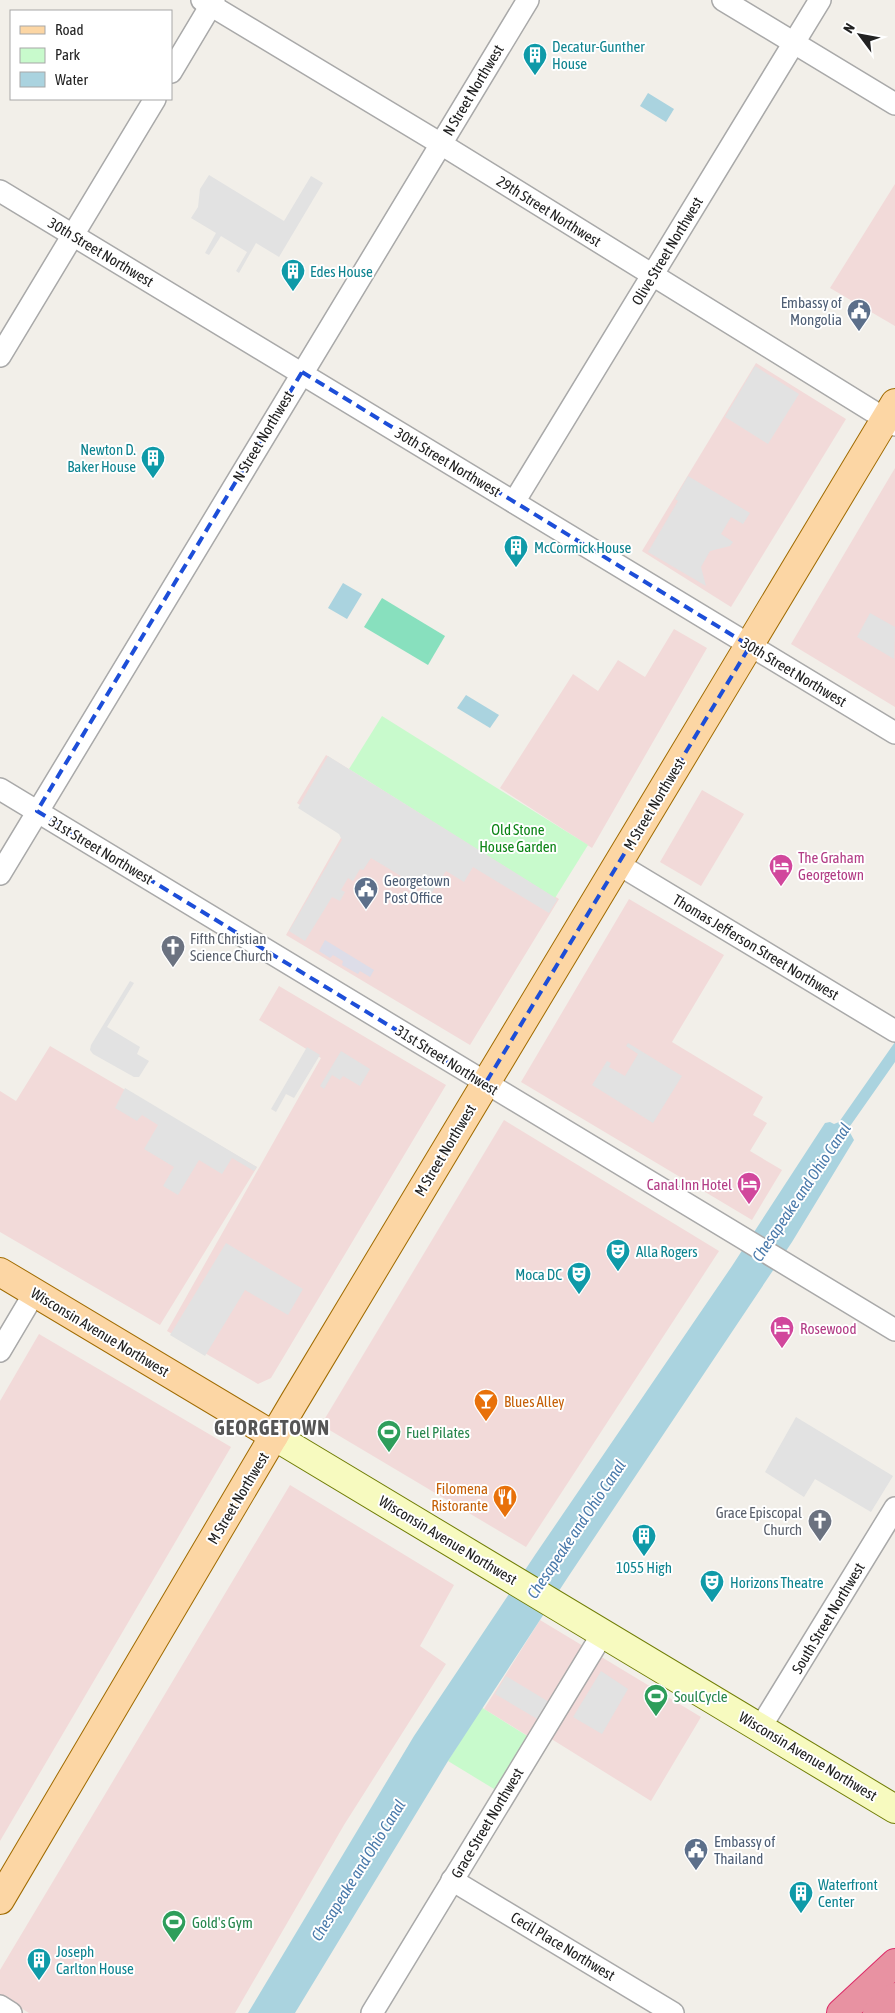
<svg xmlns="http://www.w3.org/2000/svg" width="895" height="2013" font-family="'Asap Condensed',sans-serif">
	<rect width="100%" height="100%" fill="#f2efe9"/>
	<g fill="#f2dad9">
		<path d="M895,184v142l-65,-38z"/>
		<path d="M756,363l90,56 -115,188 -89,-56z"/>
		<path d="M895,468v239l-104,-63z"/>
		<path d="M674,629l33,19 -115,200 -92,-60 73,-114 25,17 20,-31 27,17z"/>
		<path d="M326,755l233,144 -89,146 -184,-110 57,-101 -46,-31z"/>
		<path d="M702,790l42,24 -43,72 -41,-24z"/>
		<path d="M629,899l95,56 -52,87 91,55 -10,18 14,8 -17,28 32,19 -30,50 -231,-138z"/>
		<path d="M279,986l167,99 -175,293 -13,6 -91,-53 154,-273 -62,-38z"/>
		<path d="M50,1046l207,121 -97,158 -160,-93v-141l16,10z"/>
		<path d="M504,1120l215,131 -193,296 -205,-122z"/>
		<path d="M39,1334l192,113 -231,394v-440z"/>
		<path d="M290,1485l164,100 -34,61 26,18 -102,161 -109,188h-206l-29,-18v-25z"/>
		<path d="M540,1620l161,97 -50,84 -114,-71 -6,8 -47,-29z"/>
	</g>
	<g fill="#c8facc">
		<path d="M382,716l206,129 -33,53 -206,-129z"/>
		<path d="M481,1707l48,30 -35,52 -46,-28z"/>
	</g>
	<path fill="#88e0be" d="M382,598l63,38 -17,29 -64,-38z"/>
	<g fill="#e2e2e2">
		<path d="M209,175l75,46 27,-45 12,7 -44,74 -23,-14 -17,30 -3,-2 11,-19 -26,-16 -12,19 -4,-2 11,-20 -25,-15 7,-11 2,-18z"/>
		<path d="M755,366l44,28 -31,50 -43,-27z"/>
		<path d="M688,476l62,37 -7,11 -12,-7 -10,17 12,8 -3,4 -20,5 -9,16 5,19 -58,-34 30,-51 -3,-2z"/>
		<path d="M870,613l25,14 -1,32 -37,-22z"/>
		<path d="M328,756l226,141 3,3 -8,13 -76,-46 -9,15 -18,-11 -15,23 -60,-36 -8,12 -3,-1 -7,12 -5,-3 -7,12 4,2 -5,9 -8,-4 -27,44 -16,-10 53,-91 -3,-6 -41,-26z"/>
		<path d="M130,981l4,2 -27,44 33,20 -3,7 12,7 -10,16h-5l-41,-23 -3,-4 1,-5z"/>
		<path d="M628,1043l54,33 -29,47 -61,-38 15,-24 4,2 -2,4 16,9 13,-22 -12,-8z"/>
		<path d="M307,1047l13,8 -26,43 -8,-4 -10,18 -5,-3z"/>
		<path d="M341,1051l29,18 -10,17 -17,-10 -3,4 -8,-5 -8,14 -4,-3z"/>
		<path d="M125,1088l132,79 -3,4 -22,-13 -10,16 -23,-14 -21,35 -15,-9 11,-19 -30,-18 14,-24 -16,-10 -5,6 -22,-13z"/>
		<path d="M226,1243l77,46 -15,26 -43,-25 -40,66 -35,-21z"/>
		<path d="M796,1417l97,59 -22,36 -56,-33 -11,18 -39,-25z"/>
		<path d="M601,1671l27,18 -26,45 -29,-17z"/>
		<path d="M506,1676l43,26 -10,18 -44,-26z"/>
	</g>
	<path fill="#dddde8" d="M325,940l49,30 -4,7 -10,-6 -2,3 -16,-9 1,-4 -10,-6 -3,3 -11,-7z"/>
	<g fill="#aad3df">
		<path d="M648,93l26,16 -8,13 -26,-16z"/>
		<path d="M343,583l19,11 -15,25 -19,-11z"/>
		<path d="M466,695l33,20 -9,13 -33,-20z"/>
		<path d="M895,1042v20l-47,67 6,11 -62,102 -224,335 -120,184 -153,252h-47l166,-277 121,-181 197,-289 93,-143 5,-1 4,2 5,-2z"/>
	</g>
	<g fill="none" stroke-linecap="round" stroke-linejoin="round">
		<defs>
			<g id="street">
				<path d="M202,0l239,144 454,281"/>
				<path d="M723,0l172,104"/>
				<path d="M171,72l43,-72"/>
				<path d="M0,191l895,542"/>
				<path d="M0,356l155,-257"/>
				<path d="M514,502l306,-502"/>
				<path d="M0,789l895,541"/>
				<path d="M618,864l277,167"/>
				<path d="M0,874l528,-874"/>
				<path d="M0,1351l35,-59"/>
				<path d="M760,1728l135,-220"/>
				<path d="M452,1880l221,133"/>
				<path d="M0,2006l11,7"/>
				<path d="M372,2013l231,-380"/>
			</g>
			<path id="secondary" d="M274,1436l621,373"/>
			<g id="primary">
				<path d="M0,1272l274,164"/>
				<path d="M0,1900l294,-498 601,-999"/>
			</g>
			<g id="highway">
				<path d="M841,2013l54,-50"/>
				<path d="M877,2013l18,-16"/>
			</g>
		</defs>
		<use href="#street" stroke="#a9a9a9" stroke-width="24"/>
		<use href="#secondary" stroke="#707d05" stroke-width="30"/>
		<use href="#primary" stroke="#a06b00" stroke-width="30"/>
		<use href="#highway" stroke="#dc2a67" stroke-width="30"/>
		<use href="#street" stroke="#fff" stroke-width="21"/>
		<use href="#secondary" stroke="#f7fabf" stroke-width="28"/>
		<use href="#primary" stroke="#fcd6a4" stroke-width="28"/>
		<use href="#highway" stroke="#e892a2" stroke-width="28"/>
	</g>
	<path fill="none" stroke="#1d4ed8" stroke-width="4" stroke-dasharray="10 6" stroke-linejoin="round" d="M302,372l448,274 -265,438 -448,-273z"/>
	<defs>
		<symbol id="building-pin" viewBox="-11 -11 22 30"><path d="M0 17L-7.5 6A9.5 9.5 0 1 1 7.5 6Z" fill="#0f9aa8" stroke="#fff"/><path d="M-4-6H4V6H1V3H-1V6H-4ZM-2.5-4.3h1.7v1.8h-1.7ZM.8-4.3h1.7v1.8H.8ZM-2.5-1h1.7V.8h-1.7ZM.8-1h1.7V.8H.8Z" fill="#fff"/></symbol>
		<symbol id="civic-pin" viewBox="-11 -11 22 30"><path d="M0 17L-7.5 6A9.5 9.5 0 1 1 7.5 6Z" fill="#5c6f8a" stroke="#fff"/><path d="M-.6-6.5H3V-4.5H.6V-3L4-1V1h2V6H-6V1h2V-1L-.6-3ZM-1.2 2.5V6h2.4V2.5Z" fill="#fff"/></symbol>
		<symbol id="hotel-pin" viewBox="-11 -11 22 30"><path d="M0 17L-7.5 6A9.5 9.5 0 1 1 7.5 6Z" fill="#d1479c" stroke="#fff"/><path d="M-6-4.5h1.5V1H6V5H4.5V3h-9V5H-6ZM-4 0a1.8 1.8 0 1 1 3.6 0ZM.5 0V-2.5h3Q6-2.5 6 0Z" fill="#fff"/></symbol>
		<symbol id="church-pin" viewBox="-11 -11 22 30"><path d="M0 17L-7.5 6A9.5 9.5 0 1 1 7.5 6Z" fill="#6b7280" stroke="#fff"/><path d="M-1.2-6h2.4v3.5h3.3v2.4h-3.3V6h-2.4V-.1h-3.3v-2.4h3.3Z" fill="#fff"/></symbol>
		<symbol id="theatre-pin" viewBox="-11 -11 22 30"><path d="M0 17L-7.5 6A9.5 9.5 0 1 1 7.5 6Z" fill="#0f9aa8" stroke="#fff"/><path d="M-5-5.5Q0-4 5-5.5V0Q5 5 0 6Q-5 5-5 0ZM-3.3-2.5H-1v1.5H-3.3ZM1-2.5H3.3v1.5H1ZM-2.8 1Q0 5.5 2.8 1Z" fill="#fff"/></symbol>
		<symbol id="bar-pin" viewBox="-11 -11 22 30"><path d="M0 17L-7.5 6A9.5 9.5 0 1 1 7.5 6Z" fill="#e8710a" stroke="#fff"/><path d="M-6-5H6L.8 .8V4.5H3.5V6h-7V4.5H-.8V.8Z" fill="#fff"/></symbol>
		<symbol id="stadium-pin" viewBox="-11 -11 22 30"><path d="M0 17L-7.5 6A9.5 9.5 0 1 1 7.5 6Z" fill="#2e9e5b" stroke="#fff"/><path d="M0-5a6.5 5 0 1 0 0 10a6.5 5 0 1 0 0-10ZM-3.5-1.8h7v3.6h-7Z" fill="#fff"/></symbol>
		<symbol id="restaurant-pin" viewBox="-11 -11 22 30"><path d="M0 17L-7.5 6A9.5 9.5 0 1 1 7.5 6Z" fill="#e8710a" stroke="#fff"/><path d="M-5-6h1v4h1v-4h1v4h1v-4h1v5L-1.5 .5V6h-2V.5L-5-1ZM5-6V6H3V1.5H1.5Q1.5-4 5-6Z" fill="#fff"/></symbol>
	</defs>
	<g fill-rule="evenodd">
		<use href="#building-pin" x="521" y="41" width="28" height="38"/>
		<use href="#building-pin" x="279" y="257" width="28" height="38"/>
		<use href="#civic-pin" x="845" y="297" width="28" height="38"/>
		<use href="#building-pin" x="139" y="444" width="28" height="38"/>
		<use href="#building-pin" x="502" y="533" width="28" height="38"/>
		<use href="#hotel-pin" x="767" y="852" width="28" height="38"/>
		<use href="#civic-pin" x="352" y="875" width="28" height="38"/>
		<use href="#church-pin" x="159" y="933" width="28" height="38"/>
		<use href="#hotel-pin" x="735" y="1170" width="28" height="38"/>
		<use href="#theatre-pin" x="604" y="1237" width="28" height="38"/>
		<use href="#theatre-pin" x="565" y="1260" width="28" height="38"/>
		<use href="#hotel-pin" x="768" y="1314" width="28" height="38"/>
		<use href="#bar-pin" x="472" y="1387" width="28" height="38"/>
		<use href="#stadium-pin" x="375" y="1418" width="28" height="38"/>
		<use href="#restaurant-pin" x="491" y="1483" width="28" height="38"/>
		<use href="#church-pin" x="806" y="1507" width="28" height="38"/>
		<use href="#building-pin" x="630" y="1522" width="28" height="38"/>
		<use href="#theatre-pin" x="698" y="1568" width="28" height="38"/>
		<use href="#stadium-pin" x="642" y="1682" width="28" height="38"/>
		<use href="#civic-pin" x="682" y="1836" width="28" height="38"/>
		<use href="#building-pin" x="787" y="1879" width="28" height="38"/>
		<use href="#stadium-pin" x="160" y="1908" width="28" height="38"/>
		<use href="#building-pin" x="25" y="1946" width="28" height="38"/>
	</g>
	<g text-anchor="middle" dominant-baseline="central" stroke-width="4" stroke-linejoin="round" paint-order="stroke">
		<g font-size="15" fill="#0d838f" stroke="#fff" text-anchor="start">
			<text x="552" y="46">Decatur-Gunther<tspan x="552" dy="17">House</tspan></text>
			<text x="310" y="271">Edes House</text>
			<text x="136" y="449" text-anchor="end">Newton D.<tspan x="136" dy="17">Baker House</tspan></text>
			<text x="534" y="547">McCormick House</text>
			<text x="636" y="1251">Alla Rogers</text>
			<text x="562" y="1274" text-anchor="end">Moca DC</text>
			<text x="644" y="1567" text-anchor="middle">1055 High</text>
			<text x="730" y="1582">Horizons Theatre</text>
			<text x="818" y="1884">Waterfront<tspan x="818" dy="17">Center</tspan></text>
			<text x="56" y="1951">Joseph<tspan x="56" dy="17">Carlton House</tspan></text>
		</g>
		<g font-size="15" fill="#222" stroke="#fff">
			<text transform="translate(473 90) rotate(-59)">N Street Northwest</text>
			<text transform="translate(549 211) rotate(32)">29th Street Northwest</text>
			<text transform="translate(667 251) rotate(-59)">Olive Street Northwest</text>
			<text transform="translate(101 252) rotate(31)">30th Street Northwest</text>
			<text transform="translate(263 436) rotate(-59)">N Street Northwest</text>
			<text transform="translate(448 462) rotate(31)">30th Street Northwest</text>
			<text transform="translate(794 672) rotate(31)">30th Street Northwest</text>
			<text transform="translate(654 804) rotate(-59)">M Street Northwest</text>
			<text transform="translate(101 850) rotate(31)">31st Street Northwest</text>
			<text transform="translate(756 947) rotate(31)">Thomas Jefferson Street Northwest</text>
			<text transform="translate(447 1060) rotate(32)">31st Street Northwest</text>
			<text transform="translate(445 1150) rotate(-59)">M Street Northwest</text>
			<text transform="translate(100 1332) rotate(31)">Wisconsin Avenue Northwest</text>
			<text transform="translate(238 1498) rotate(-59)">M Street Northwest</text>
			<text transform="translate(448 1540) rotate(31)">Wisconsin Avenue Northwest</text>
			<text transform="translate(828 1618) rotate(-59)">South Street Northwest</text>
			<text transform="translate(808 1756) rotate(31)">Wisconsin Avenue Northwest</text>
			<text transform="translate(487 1823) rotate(-59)">Grace Street Northwest</text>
			<text transform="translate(563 1946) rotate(31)">Cecil Place Northwest</text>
		</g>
		<g font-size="15" fill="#4e5e75" stroke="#fff" text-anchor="start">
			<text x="842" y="302" text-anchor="end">Embassy of<tspan x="842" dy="17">Mongolia</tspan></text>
			<text x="384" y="880">Georgetown<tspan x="384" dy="17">Post Office</tspan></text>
			<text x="714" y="1841">Embassy of<tspan x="714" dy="17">Thailand</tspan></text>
		</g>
		<g font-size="15" fill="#0c8416" stroke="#fff">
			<text x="518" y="829">Old Stone<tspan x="518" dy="17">House Garden</tspan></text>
		</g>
		<g font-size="15" fill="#b23c85" stroke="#fff" text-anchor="start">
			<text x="798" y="857">The Graham<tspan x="798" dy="17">Georgetown</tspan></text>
			<text x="732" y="1184" text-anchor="end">Canal Inn Hotel</text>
			<text x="800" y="1328">Rosewood</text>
		</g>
		<g font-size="15" fill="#5b616d" stroke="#fff" text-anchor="start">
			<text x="190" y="938">Fifth Christian<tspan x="190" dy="17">Science Church</tspan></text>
			<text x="802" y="1512" text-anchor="end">Grace Episcopal<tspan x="802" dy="17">Church</tspan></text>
		</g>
		<g font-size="15" fill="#c56008" stroke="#fff" text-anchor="start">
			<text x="504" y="1401">Blues Alley</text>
			<text x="488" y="1488" text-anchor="end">Filomena<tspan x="488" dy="17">Ristorante</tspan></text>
		</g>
		<g font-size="15" fill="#27864d" stroke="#fff" text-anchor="start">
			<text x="406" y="1432">Fuel Pilates</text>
			<text x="674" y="1696">SoulCycle</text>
			<text x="192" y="1922">Gold's Gym</text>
		</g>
		<g font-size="16" font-style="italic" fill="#4a7aab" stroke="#fff">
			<text transform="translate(801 1192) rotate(-56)">Chesapeake and Ohio Canal</text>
			<text transform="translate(576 1529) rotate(-56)">Chesapeake and Ohio Canal</text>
			<text transform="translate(358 1870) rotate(-58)">Chesapeake and Ohio Canal</text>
		</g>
		<g font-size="20" font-weight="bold" letter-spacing="1" fill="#555" stroke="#fff">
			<text x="272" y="1427">GEORGETOWN</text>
		</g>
	</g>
	<rect x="10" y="10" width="162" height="90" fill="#ffffff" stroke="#a7a7a7"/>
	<rect x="20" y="26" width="25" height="8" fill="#fcd6a4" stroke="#a7a7a7"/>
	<text x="55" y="35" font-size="15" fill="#222222">Road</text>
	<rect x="20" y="48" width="25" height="15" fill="#c8facc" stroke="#a7a7a7"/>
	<text x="55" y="60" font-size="15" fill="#222222">Park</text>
	<rect x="20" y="72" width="25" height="15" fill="#aad3df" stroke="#a7a7a7"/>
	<text x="55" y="85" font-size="15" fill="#222222">Water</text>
	<g transform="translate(860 35) rotate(302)" stroke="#ffffff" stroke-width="4" paint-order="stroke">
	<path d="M0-4L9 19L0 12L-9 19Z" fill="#222222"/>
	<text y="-8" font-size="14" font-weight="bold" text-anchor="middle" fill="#222222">N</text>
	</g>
</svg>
